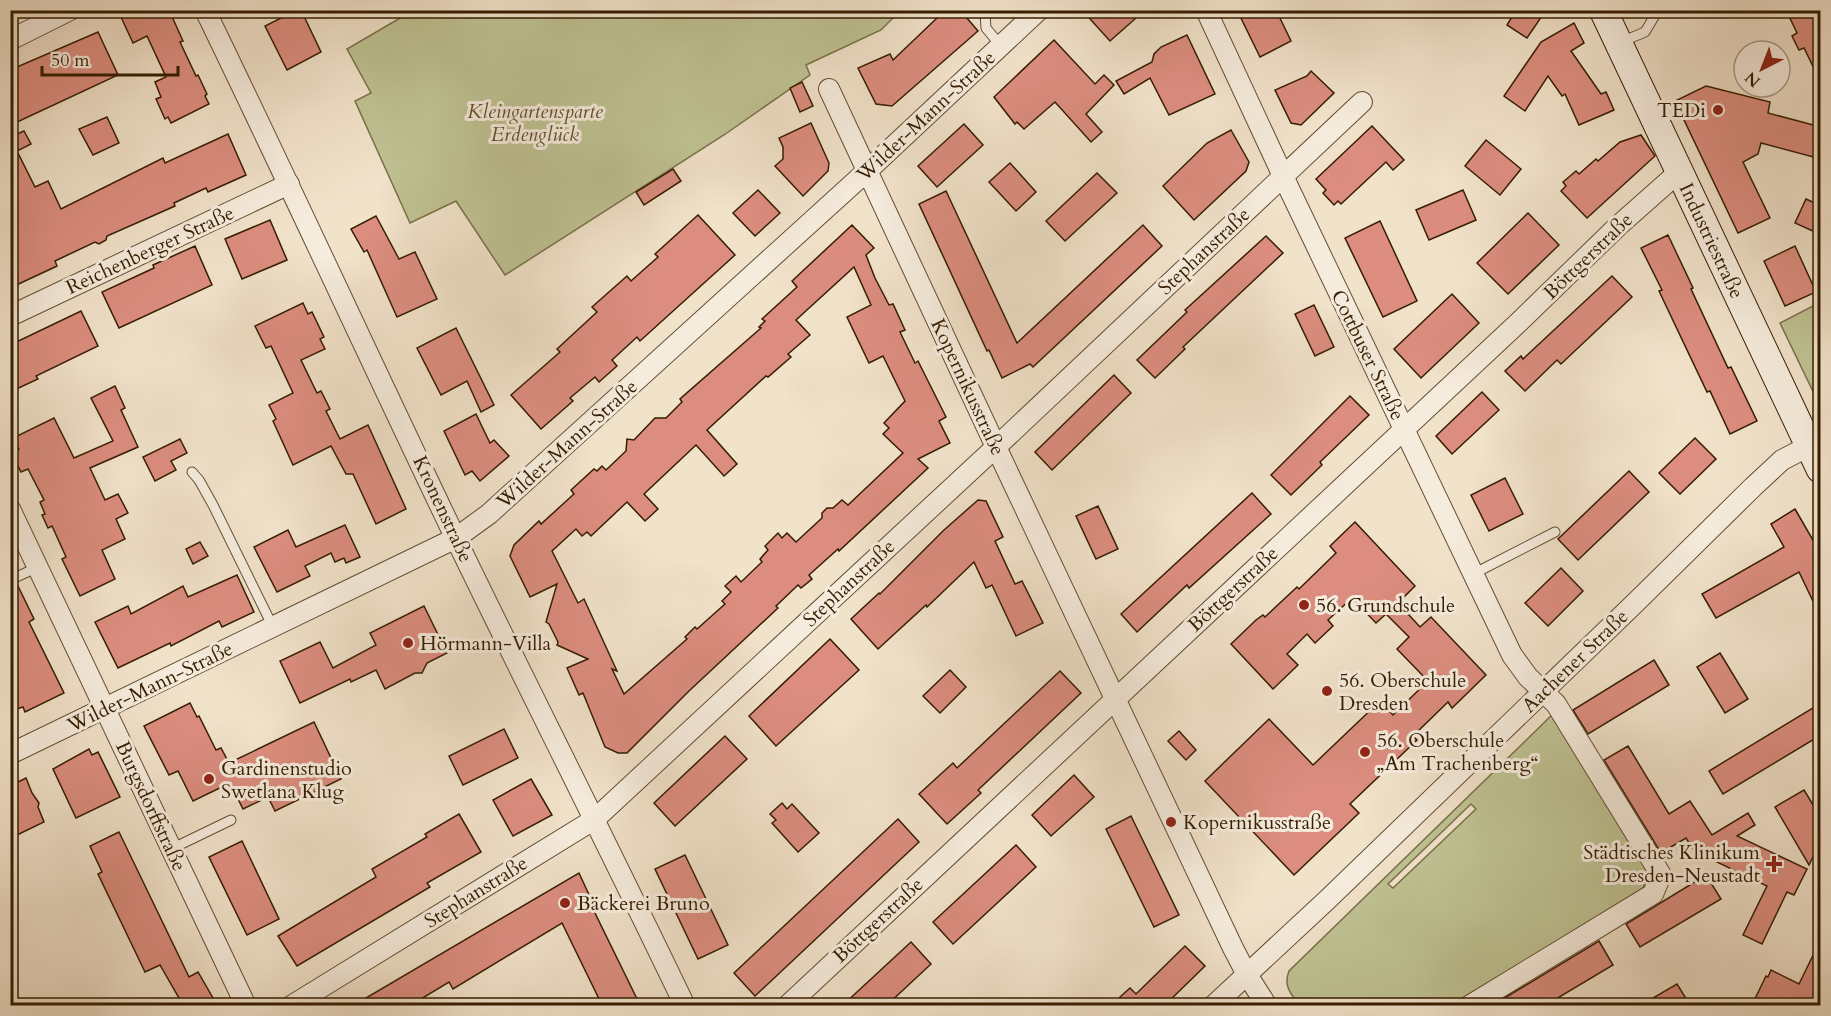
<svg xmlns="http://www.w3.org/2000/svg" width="1831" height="1016" font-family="Cardo,serif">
	<rect width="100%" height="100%" fill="#f1e2ca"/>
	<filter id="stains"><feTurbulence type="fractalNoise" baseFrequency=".00333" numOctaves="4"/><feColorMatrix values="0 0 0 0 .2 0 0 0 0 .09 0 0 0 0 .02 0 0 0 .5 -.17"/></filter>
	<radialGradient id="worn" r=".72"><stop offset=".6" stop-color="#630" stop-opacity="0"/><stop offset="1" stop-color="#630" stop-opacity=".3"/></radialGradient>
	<g fill="#bfc293" stroke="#7a704a" stroke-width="1.5" fill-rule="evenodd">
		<path d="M412,11h488l-19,19 -75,35 4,10 -86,60 -219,140 -49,-74 -46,22 -55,-122 16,-8 -24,-44z"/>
		<path d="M1820,299v107l-40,-83 39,-20z"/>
		<path d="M1554,713l96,154 -9,28 -182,110h-160c-8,-11 -16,-19 -10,-34zM1471,804l5,5 -83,79 -5,-4z"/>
	</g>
	<g fill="#dc8d7f" stroke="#351d00" stroke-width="1.5" fill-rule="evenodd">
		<path d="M134,10h35l14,31 -3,1 16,34 2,-1 9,19 -2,2 4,8 -38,19 -3,-6 -3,2 -9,-20 5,-2 -6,-15 11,-5 -19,-41 -14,7 -12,-26z"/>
		<path d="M297,10h4l20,42 -34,18 -22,-44z"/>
		<path d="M930,10h30l18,21 -86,75 -16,-2 -18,-36 32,-14 3,6 44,-42z"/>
		<path d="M1082,10h63l-35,31z"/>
		<path d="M1237,10h39l15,31 -31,16z"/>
		<path d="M1516,10h30l-19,28 -20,-13z"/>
		<path d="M1786,10h35v73l-17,-35 -5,2 -7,-14 5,-3z"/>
		<path d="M1574,23l10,20 -13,8 30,43 5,-2 8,18 -35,15 -14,-31 -3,2 -14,-20 -23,35 -21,-15 37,-54z"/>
		<path d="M98,32l20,43 -103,48 -5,-9v-44z"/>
		<path d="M1187,35l28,59 -46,21 -19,-37 -26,16 -8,-13 36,-19 2,-8 7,-7z"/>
		<path d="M1054,40l41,44 9,-9 10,10 -28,29 16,18 -11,10 -36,-40 -31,27 -7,-7 -2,2 -21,-27z"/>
		<path d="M1311,71l23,22 -33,32 -10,-2 -16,-33 32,-14z"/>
		<path d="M802,82l11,24 -13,6 -10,-24z"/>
		<path d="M1706,86l64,16 -2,11 53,14v32l-60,-16 -3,11 -15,8 27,56 -32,15 -63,-132z"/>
		<path d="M107,117l12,26 -26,12 -14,-26z"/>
		<path d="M811,123l18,40 -1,8 -25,25 -28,-30 8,-7v-12l-4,-9z"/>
		<path d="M964,124l19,21 -46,42 -19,-21z"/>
		<path d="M1372,126l32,34 -11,10 -7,-8 -45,42 -3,-3 -4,4 -11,-12 3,-3 -10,-11z"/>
		<path d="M1231,130l18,32 -3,9 -52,49 -31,-34 44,-43z"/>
		<path d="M24,131l7,13 -14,7 18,36 13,-6 13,28 102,-51 2,5 63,-29 18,41 -38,17 -2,-4 -32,15 1,3 -68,30 -1,4 -7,4 -4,-2 -40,19 2,5 -47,22v-151z"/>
		<path d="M1641,135l14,21 -68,62 -26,-27 5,-5 -3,-4 13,-11 3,3 17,-15 2,2 22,-19z"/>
		<path d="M1486,140l35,29 -21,26 -35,-29z"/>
		<path d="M1010,163l26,29 -20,19 -27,-29z"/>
		<path d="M673,169l8,12 -37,24 -8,-13z"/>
		<path d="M1097,173l20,20 -52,48 -19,-20z"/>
		<path d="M758,190l22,23 -25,23 -22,-23z"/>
		<path d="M1463,190l13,30 -47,20 -13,-30z"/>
		<path d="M946,191l71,152 126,-118 19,21 -129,121 -3,-3 -28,14 -13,-28 -2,1 -68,-147z"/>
		<path d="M1806,199l15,7v15l-6,11 -20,-9z"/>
		<path d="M1528,213l31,32 -51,49 -31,-31z"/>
		<path d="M698,215l37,40 -95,86 -3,-4 -25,23 5,6 -18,16 -4,-5 -25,21 3,3 -32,28 -30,-34 49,-43 -3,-3 40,-37 -5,-5 35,-31 4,5 27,-24 -3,-3z"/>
		<path d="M376,216l23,43 16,-7 22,47 -40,18 -30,-67 -3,2 -13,-23z"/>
		<path d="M270,220l17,40 -45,19 -17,-40z"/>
		<path d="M1380,221l37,80 -34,16 -38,-79z"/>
		<path d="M852,225l22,23 -8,7 9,23 14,27 4,-1 12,26 -5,2 15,31 3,-2 28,56 -7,4 11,22 -32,16 10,9 -89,83 -1,-2 -29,26 3,4 -11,9 -3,-3 -22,21 2,2 -89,83 -62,62h-9l-13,-6 -22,-54 -4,2 -12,-27 21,-9 -31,-14 1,-3 -9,-18 -3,-2 11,-38 -27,13 -20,-41 4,-11 25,-24 2,3 33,-30 -3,-4 23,-21 3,2 5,-5 4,4 20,-19 1,-12 7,1 21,-22h11l16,-16 -2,-3 81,-71 -2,-1 6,-6 -3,-2 35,-32 -5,-6zM854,267l17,38 -24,12 22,46 14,-7 22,45 -21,22 5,5 -6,6 20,19 -55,52 -6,-5 -9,8h-6l-5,5v5l-26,24 -9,-9 -5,5 -4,-5 -13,13 3,4 -8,9 2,3 -21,20 -5,-6 -11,10 6,6 -9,9 3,3 -28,25 -2,-2 -10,10 2,2 -63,55 -12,-25 5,2 -33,-72 -6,4 -26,-52 24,-22 6,7 5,-4 4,4 36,-34 18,19 13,-12 -14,-15 52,-49 28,31 13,-12 -30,-34 59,-54 2,1 23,-20 -3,-3 22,-19 -14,-15z"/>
		<path d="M1668,235l25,53 -2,1 37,79 3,-1 26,54 -27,13 -20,-43 -3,1 -48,-101 3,-1 -21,-42z"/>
		<path d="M1266,236l17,17 -100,94 2,2 -30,29 -18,-18 50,-48 -2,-2z"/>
		<path d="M195,246l17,39 -93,43 -17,-36 52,-24 -1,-3z"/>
		<path d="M1795,246l21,46 -31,14 -21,-45z"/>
		<path d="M1612,276l20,21 -71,67 -4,-4 -32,31 -20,-20 16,-15 2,3z"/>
		<path d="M1452,294l27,29 -58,55 -27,-29z"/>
		<path d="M303,303l5,11 4,-2 12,25 -4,2 5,10 -24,11 16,33 4,-2 9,18 -4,2 14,28 28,-14 38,84 -30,15 -23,-50h-7l-15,-28 -38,19 -20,-44 3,-2 -7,-14 24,-12 -22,-47 -5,2 -11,-22z"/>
		<path d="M1314,305l20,42 -19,9 -20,-42z"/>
		<path d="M81,311l17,35 -62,30 2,3 -28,13v-47z"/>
		<path d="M456,328l38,77 -13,7 -14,-31 -26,14 -24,-47z"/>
		<path d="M1114,375l17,18 -79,77 -17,-18z"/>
		<path d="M115,386l10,22 -4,2 17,37 -48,21 15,32 13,-6 10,19 -12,6 9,20 -23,11 13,29 -35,17 -18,-37 4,-2 -14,-31 -4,2 -6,-13 3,-1 -5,-12 4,-2 -16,-31 -7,3 -10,-20 8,-3 -6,-11 41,-20 20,40 39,-17 -22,-43z"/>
		<path d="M1482,392l17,18 -47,44 -16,-18z"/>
		<path d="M1350,396l19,19 -49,47 2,3 -31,30 -20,-20z"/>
		<path d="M476,414l14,29 4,-3 15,16 -29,25 -8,-10 -7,4 -21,-44z"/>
		<path d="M1695,438l21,21 -36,35 -21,-21z"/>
		<path d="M180,439l7,14 -16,8 5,9 -21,11 -12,-24z"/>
		<path d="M1629,471l20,21 -71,68 -20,-21z"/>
		<path d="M1505,478l18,36 -34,17 -18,-36z"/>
		<path d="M1252,493l19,21 -82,74 -2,-3 -50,47 -16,-18z"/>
		<path d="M978,500l8,1 17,36 -8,4 20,43 7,-3 21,42 -27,13 -24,-51 -6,3 -12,-26 -47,45 -1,-2 -48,44 -27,-30 28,-26 1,1 64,-64z"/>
		<path d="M1098,506l20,43 -22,10 -20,-43z"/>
		<path d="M1795,509l26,45v64l-22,-46 -83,46 -14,-24 82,-47 -13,-23z"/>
		<path d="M1355,522l60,64 -17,17 22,24 11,-10 55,58 -34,33 -4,-6 -35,34 4,4 -67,64 9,9 -65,62 -89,-94 64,-62 44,46 67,-64 13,14 35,-34 -31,-32 12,-12 -23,-23 -10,9 -24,-25 -24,22 5,6 -18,17 -8,-9 -20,20 11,11 -25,24 -42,-45 25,-24 7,-5 2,2 32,-30 2,2 37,-36 -6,-7z"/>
		<path d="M345,525l15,32 -14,6 -2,-5 -9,4 -4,-9 -26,13 5,10 -33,16 -23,-45 34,-17 8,17z"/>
		<path d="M200,542l8,14 -15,8 -7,-15z"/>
		<path d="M1561,568l22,23 -35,35 -23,-23z"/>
		<path d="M237,575l17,37 -32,15 -3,-6 -48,25 -1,-3 -52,25 -23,-46 33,-16 3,8 52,-28 5,11z"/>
		<path d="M17,584l17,35 -5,3 35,71 -39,19 -2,-5 -13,4v-24l6,-3 -6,-12v-85z"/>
		<path d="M424,606l23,47 -20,10 -5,10h-7l-30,16 -9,-19 -25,12 -1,-3 -50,24 -20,-42 40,-19 13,26 43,-23 -6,-12z"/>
		<path d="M830,639l29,31 -83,76 -27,-30z"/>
		<path d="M1720,653l28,46 -23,14 -28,-46z"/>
		<path d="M1654,660l15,25 -81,49 -15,-24z"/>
		<path d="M950,670l16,17 -26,26 -17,-17z"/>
		<path d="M1060,671l21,22 -103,97 3,3 -34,31 -28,-30 34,-31 4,5z"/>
		<path d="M190,703l7,14 2,-1 17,34 5,-2 8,15 85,-41 27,57 -66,32 -7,-14 -25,12 -13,-26 -37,18 -15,-30 -9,4 -25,-49z"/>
		<path d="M1821,703v32l-98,59 -14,-23z"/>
		<path d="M504,729l14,29 -55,27 -14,-29z"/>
		<path d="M1179,731l17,19 -10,10 -18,-19z"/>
		<path d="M725,736l22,23 -72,67 -21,-23z"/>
		<path d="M1628,746l41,68 21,-13 22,34 36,-22 7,12 -18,11 70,33 -13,26 -7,-3 -25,52 -19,-9 24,-49 -73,-35 -8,-13 -25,15 -57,-93z"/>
		<path d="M89,749l3,6 6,-3 22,45 -44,21 -23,-49z"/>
		<path d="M1074,775l20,22 -43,39 -19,-21z"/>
		<path d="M26,778l6,15 7,10 -1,4 6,15 -29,14 -5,-9v-41z"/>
		<path d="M531,779l21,36 -39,21 -20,-36z"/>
		<path d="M1804,790l17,28v33l-7,4 -5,10 -34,-58z"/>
		<path d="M782,803l5,6 5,-5 27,29 -21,19 -26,-29 4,-3 -6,-6z"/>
		<path d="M459,814l22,38 -54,31 3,4 -133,79 -19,-30 98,-59 -4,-8 55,-32 -2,-3z"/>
		<path d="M1131,816l48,99 -25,12 -48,-98z"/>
		<path d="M898,819l21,23 -164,154 -21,-23z"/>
		<path d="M119,832l70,145 9,-5 19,33h-34l-23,-40 -15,7 -47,-98 4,-2 -12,-26z"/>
		<path d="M242,841l37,78 -32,16 -38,-78z"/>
		<path d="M1016,845l20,22 -83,77 -20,-22z"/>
		<path d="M685,855l43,90 -30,14 -43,-90z"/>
		<path d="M579,873l17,37 -2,1 46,94h-38l-40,-82 -109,66 -4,-7 -38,23h-57z"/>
		<path d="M1706,875l15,24 -81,48 -14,-23z"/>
		<path d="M1821,939v66h-69l14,-29 2,1 3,-7 28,14z"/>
		<path d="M1599,941l14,24 -67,40h-53z"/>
		<path d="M911,942l20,22 -44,41h-44z"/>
		<path d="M1185,946l20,20 -40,39h-41l2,-1 -6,-7 10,-9 6,6z"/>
		<path d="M1677,984l13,21h-49z"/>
	</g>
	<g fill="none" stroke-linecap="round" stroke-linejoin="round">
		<defs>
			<g id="lane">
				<path d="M982,10l3,3 1,15 15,18"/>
				<path d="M1621,42l24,-10 13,-22"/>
				<path d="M192,472l7,8 14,25 60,122"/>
				<path d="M1473,574l82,-42"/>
				<path d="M10,580l28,-13"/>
				<path d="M171,849l60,-29"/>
			</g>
			<g id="street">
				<path d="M205,10c85,175 166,352 250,527 76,157 155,312 230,469"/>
				<path d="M1206,10l77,166 229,479 16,22 28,27 105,171 -8,19 -184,112"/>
				<path d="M10,40l60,-30"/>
				<path d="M829,89l167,358 237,501 13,25 21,33"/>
				<path d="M10,316l279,-132"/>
				<path d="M10,509l236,497"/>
				<path d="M10,754l446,-216 33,-24 378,-343 172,-161"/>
				<path d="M291,1006l304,-187 401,-372 366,-345"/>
				<path d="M787,1006l731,-683 100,-97 61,-54"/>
				<path d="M1213,1006l114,-106 306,-295 120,-118 29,-27 27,-14"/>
			</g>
			<g id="secondary">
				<path id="s1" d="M1603,10l217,459"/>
			</g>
		</defs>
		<use href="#lane" stroke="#644e32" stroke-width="11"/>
		<use href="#street" stroke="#644e32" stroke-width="22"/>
		<use href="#secondary" stroke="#351d00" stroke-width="29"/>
		<use href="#lane" stroke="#f6ecdd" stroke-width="9"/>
		<use href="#street" stroke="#f6ecdd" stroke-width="20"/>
		<use href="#secondary" stroke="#f6ecdd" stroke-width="27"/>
	</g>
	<g fill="#8f2418" stroke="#f6ecdd" stroke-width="2">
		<circle cx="1718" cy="110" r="6"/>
		<circle cx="1304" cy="605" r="6"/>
		<circle cx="408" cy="643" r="6"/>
		<circle cx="1327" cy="691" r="6"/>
		<circle cx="1365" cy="752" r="6"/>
		<circle cx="209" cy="779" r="6"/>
		<circle cx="1171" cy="822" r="6"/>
		<path d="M1771 855h6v6h6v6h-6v6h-6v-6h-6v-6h6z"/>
		<circle cx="565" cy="903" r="6"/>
	</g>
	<g text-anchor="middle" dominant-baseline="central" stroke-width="6" stroke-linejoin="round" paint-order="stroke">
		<g font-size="20" fill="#351d00" stroke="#f6ecdd" text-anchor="start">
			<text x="1706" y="110" text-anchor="end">TEDi</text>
			<text x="1316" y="605">56. Grundschule</text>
			<text x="420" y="643">Hörmann-Villa</text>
			<text x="1339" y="680">56. Oberschule<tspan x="1339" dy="23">Dresden</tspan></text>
			<text x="1377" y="740">56. Oberschule<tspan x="1377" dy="23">„Am Trachenberg“</tspan></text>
			<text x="221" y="768">Gardinenstudio<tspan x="221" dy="23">Swetlana Klug</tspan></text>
			<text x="1183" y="822">Kopernikusstraße</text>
			<text x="1760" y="852" text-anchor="end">Städtisches Klinikum<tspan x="1760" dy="23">Dresden-Neustadt</tspan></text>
			<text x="577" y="903">Bäckerei Bruno</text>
		</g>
		<g font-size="20" font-style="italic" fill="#5e4f2c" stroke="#f6ecdd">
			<text x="535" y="111">Kleingartensparte<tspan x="535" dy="23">Erdenglück</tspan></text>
		</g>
		<g font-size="20" fill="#351d00" stroke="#f6ecdd">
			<text transform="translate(926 116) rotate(-43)">Wilder-Mann-Straße</text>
			<text stroke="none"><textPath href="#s1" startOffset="255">Industriestraße</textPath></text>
			<text transform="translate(150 250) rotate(-25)">Reichenberger Straße</text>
			<text transform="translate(1204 251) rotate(-43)">Stephanstraße</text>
			<text transform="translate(1588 256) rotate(-44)">Böttgerstraße</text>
			<text transform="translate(1368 355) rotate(64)">Cottbuser Straße</text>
			<text transform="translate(968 387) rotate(65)">Kopernikusstraße</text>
			<text transform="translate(567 444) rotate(-42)">Wilder-Mann-Straße</text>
			<text transform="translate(443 509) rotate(65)">Kronenstraße</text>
			<text transform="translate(849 583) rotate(-43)">Stephanstraße</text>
			<text transform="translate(1233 589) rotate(-43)">Böttgerstraße</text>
			<text transform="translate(1575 661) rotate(-44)">Aachener Straße</text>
			<text transform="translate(150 687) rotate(-26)">Wilder-Mann-Straße</text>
			<text transform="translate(151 806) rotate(65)">Burgsdorffstraße</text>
			<text transform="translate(476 892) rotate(-32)">Stephanstraße</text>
			<text transform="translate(878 920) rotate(-43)">Böttgerstraße</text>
		</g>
	</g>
	<rect width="1831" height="1016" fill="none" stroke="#f1e2ca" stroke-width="36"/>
	<rect x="12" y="12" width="1807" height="992" fill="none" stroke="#351d00" stroke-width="3"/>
	<rect x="18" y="18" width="1795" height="980" fill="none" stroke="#351d00" stroke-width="1.5"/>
	<g transform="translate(1762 69) rotate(222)"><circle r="28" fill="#f6ecdd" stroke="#a99985" stroke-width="1.5"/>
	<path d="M0-4.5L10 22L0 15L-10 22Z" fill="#8f2418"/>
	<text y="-9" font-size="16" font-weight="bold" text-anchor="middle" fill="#351d00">N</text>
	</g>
	<path d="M42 66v9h136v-9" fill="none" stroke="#351d00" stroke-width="3"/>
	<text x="51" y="66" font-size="18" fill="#351d00" stroke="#f6ecdd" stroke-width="4.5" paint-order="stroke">50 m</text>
	<rect width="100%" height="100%" filter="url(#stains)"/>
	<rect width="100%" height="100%" fill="url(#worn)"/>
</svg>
